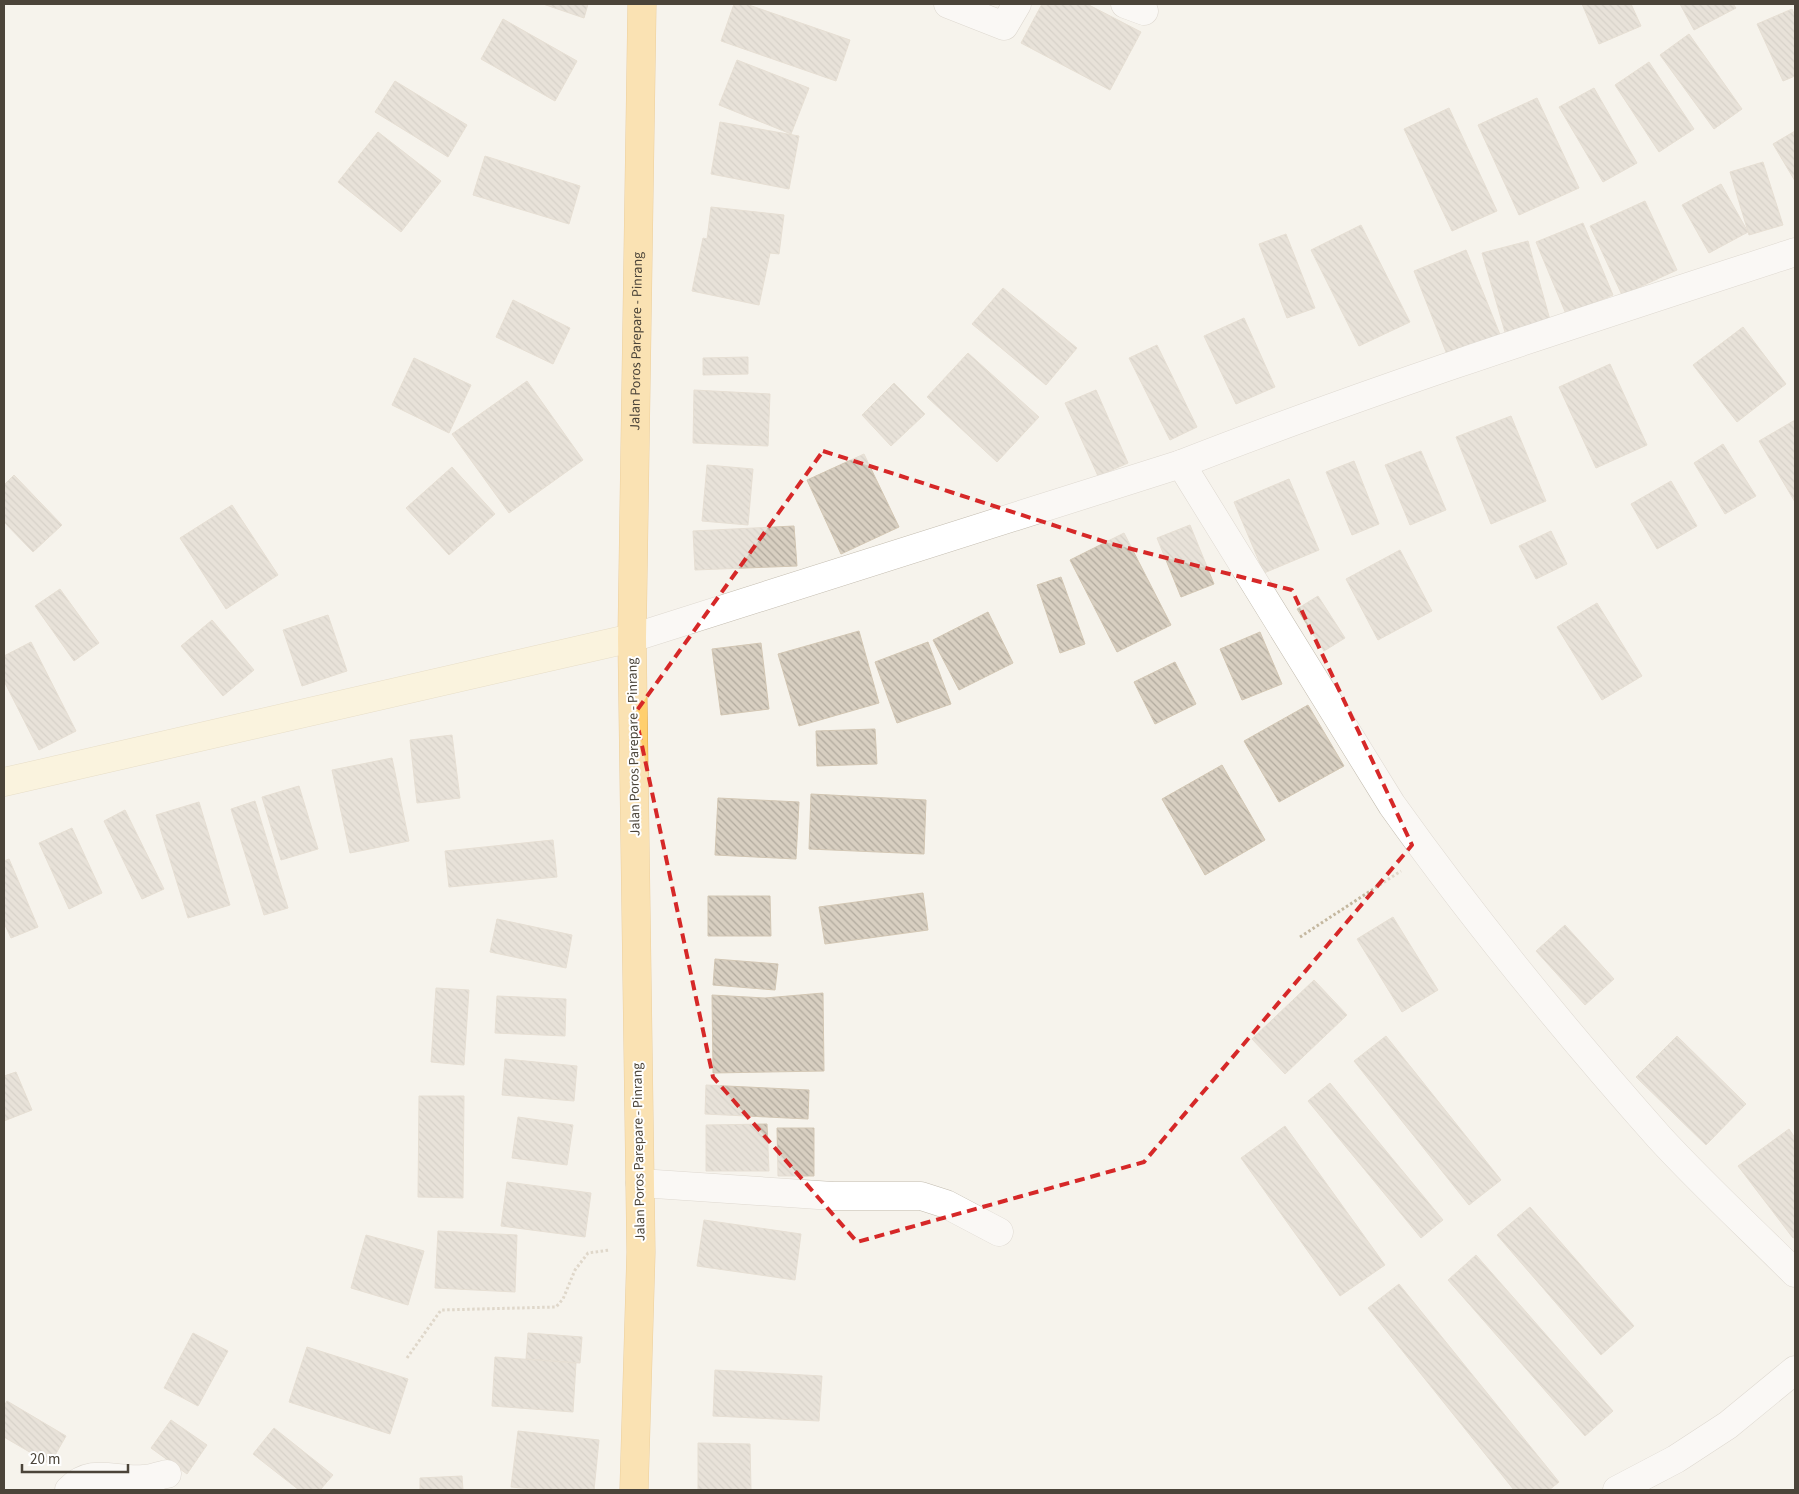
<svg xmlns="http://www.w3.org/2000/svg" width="1799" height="1494" font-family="'Source Sans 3',sans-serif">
	<defs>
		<pattern id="building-back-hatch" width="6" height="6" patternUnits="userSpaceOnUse" patternTransform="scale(1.25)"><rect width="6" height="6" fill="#d8cfc1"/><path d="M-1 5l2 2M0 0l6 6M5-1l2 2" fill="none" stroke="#b1aa9e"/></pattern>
	</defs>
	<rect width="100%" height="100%" fill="#f6f3ec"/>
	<g fill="url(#building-back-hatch)" stroke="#d3c7b4">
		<path d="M543,4h45l-4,14z"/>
		<path d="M734,4h12l104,36 -14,41 -115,-40z"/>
		<path d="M1042,4h45l54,28 -31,58 -89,-47z"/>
		<path d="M1582,4h49l10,22 -42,18z"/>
		<path d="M1680,4h53l3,4 -42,22z"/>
		<path d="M1792,9l3,7v60l-12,5 -26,-57z"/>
		<path d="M503,19l74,42 -22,40 -74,-42z"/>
		<path d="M1689,34l53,75 -28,20 -54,-74z"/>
		<path d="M737,60l72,28 -18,46 -72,-29z"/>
		<path d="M1649,62l45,67 -35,23 -44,-67z"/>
		<path d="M395,81l72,44 -19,32 -73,-45z"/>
		<path d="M1594,88l43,75 -34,19 -44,-75z"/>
		<path d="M1537,98l42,90 -60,27 -41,-90z"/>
		<path d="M1449,108l48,103 -45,20 -48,-102z"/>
		<path d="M720,122l79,14 -10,53 -78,-15z"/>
		<path d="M1795,131v50l-22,-37z"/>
		<path d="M378,132l63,49 -40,51 -63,-50z"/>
		<path d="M485,156l95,30 -11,38 -96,-29z"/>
		<path d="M1763,162l20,63 -34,10 -19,-63z"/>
		<path d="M1721,184l27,48 -39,21 -27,-48z"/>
		<path d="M1645,201l32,69 -55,25 -32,-69z"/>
		<path d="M711,207l73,8 -5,39 -9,-1 -11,52 -67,-14 11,-53 4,1z"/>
		<path d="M1583,223l30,72 -47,19 -30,-72z"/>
		<path d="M1361,225l49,97 -51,24 -48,-96z"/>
		<path d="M1286,234l29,74 -28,10 -28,-74z"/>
		<path d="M1528,241l24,86 -45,12 -25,-86z"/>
		<path d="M1466,250l35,87 -53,20 -34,-86z"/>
		<path d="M1003,288l74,60 -31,37 -74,-61z"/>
		<path d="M513,300l57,28 -17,36 -57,-27z"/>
		<path d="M1244,318l31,69 -39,17 -32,-68z"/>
		<path d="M1743,327l43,57 -49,38 -44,-57z"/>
		<path d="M1157,345l40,82 -27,13 -41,-82z"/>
		<path d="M968,353l71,64 -42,45 -70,-65z"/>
		<path d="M748,357v17l-45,1v-17z"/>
		<path d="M414,358l57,27 -22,48 -57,-28z"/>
		<path d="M1610,364l37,81 -51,23 -37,-81z"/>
		<path d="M527,381l56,79 -74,53 -57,-79z"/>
		<path d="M894,383l31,31 -34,32 -29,-31z"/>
		<path d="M694,390l76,4 -2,52 -75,-3z"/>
		<path d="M1096,390l32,73 -30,13 -33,-73z"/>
		<path d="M1511,416l35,85 -55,23 -35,-87z"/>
		<path d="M1795,420v82l-36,-61z"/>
		<path d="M1723,444l33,52 -31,18 -31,-51z"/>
		<path d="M1421,451l25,59 -36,15 -25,-60z"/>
		<path d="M864,454l35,73 -58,27 -34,-74z"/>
		<path d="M1354,461l25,63 -27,11 -26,-63z"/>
		<path d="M707,465l46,4 -5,56 -46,-4z"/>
		<path d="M452,467l43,47 -46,41 -43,-47z"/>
		<path d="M14,475l48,50 -29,27 -29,-30v-37z"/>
		<path d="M1289,479l30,71 -55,23 -30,-71z"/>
		<path d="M1671,481l26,45 -40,23 -26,-45z"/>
		<path d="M232,505l46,70 -52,34 -46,-71z"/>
		<path d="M1190,525l24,59 -33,13 -24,-59z"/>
		<path d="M794,526l3,40 -102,4 -2,-39z"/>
		<path d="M1551,531l16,33 -31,15 -17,-33z"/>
		<path d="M1124,533l47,92 -54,27 -47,-92z"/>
		<path d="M1400,550l32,61 -54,29 -32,-61z"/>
		<path d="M1061,577l24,67 -25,9 -23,-68z"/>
		<path d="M60,589l39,54 -25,18 -39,-55z"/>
		<path d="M1318,596l27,42 -21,13 -27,-42z"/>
		<path d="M1597,603l45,73 -40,24 -45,-73z"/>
		<path d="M988,612l25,51 -54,27 -26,-50z"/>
		<path d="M328,615l19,56 -45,15 -19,-56z"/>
		<path d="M212,620l42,50 -31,26 -42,-50z"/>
		<path d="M859,631l20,72 -80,23 -21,-72z"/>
		<path d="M1260,632l22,52 -40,16 -22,-51z"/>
		<path d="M31,642l45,89 -37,19 -35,-69v-25z"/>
		<path d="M928,642l23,62 -54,19 -22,-61z"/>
		<path d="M761,643l8,66 -48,6 -9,-66z"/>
		<path d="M1175,662l21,42 -41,20 -21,-42z"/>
		<path d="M1308,705l36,61 -65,36 -35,-61z"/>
		<path d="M875,729l2,35 -60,2 -1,-35z"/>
		<path d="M452,735l8,63 -43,5 -7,-63z"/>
		<path d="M392,758l17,83 -59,12 -18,-83z"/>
		<path d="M1222,765l43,75 -60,35 -43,-76z"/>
		<path d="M299,786l19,63 -37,11 -19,-63z"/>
		<path d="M811,794l115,6 -2,54 -115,-5z"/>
		<path d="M718,798l81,4 -3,57 -81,-4z"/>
		<path d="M255,801l33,107 -24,7 -33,-106z"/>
		<path d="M199,802l31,103 -42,13 -32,-103z"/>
		<path d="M125,810l39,79 -22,10 -38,-78z"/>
		<path d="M72,828l30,65 -33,16 -30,-66z"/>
		<path d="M553,840l4,37 -108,10 -4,-36z"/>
		<path d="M9,859l29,68 -27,11 -7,-15v-62z"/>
		<path d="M923,893l5,37 -103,14 -6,-37z"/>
		<path d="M708,896h62l1,40h-63z"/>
		<path d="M1393,917l45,73 -36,22 -45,-73z"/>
		<path d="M497,919l75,16 -6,33 -76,-16z"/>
		<path d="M1565,925l49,54 -29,26 -49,-54z"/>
		<path d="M715,959l63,5 -3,26 -62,-5z"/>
		<path d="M1314,980l33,35 -62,59 -33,-35z"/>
		<path d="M436,988l33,2 -5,75 -33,-3z"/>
		<path d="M823,993l1,78 -111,2 -1,-78 53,3z"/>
		<path d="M497,996l69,3 -1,37 -70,-3z"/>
		<path d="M1386,1036l115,144 -32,25 -115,-144z"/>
		<path d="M1677,1036l69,68 -40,41 -70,-68z"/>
		<path d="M505,1059l72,7 -3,35 -72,-6z"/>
		<path d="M16,1072l16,38 -28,11v-45z"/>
		<path d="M1330,1083l113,137 -22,18 -113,-137z"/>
		<path d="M706,1085l103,5 -1,29 -103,-5z"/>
		<path d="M419,1096h45l-1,102 -45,-1z"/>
		<path d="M518,1117l55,8 -6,40 -55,-7z"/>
		<path d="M767,1124l2,47h-63v-46z"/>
		<path d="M1285,1126l100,139 -45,31 -99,-138z"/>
		<path d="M777,1128h37v48h-36z"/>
		<path d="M1789,1129l6,9v99l-2,1 -55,-72z"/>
		<path d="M507,1182l84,11 -6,44 -84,-11z"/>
		<path d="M1530,1207l104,119 -33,29 -104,-120z"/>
		<path d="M704,1220l97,14 -6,46 -98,-14z"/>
		<path d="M438,1231l79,4 -2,57 -80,-4z"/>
		<path d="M366,1235l58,16 -16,54 -57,-17z"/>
		<path d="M1476,1255l137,156 -28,25 -137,-156z"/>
		<path d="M1399,1284l160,198 -10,8h-35l-146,-182z"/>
		<path d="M193,1333l35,18 -30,55 -34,-18z"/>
		<path d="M528,1333l54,4 -2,26 -54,-4z"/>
		<path d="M307,1347l101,32 -18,55 -101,-32z"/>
		<path d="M495,1357l81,6 -3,49 -81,-6z"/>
		<path d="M715,1370l107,6 -3,45 -106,-5z"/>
		<path d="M7,1401l59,35 -16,28 -46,-27v-31z"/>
		<path d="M171,1420l36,25 -20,29 -36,-26z"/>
		<path d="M274,1428l59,47 -13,15h-21l-46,-36z"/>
		<path d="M518,1431l81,9 -5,50h-51l-32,-3z"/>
		<path d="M698,1443l52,1 1,46h-53z"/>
		<path d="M462,1476l1,14h-43v-12z"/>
	</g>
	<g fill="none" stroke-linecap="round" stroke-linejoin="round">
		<defs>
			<g id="street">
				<path d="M948,4l56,22 13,-22"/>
				<path d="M1125,4l19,7"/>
				<path d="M1181,464l211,341c82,115 173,226 267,332 43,47 91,91 136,136"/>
				<path d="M632,638l549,-174c202,-79 409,-145 614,-212"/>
				<path d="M640,1183l193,13h88l25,8 53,28"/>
				<path d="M69,1490c23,-24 46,-8 75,-11 8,0 16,-4 23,-5"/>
				<path d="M1617,1490l59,-31 52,-34 67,-55"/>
			</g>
			<path id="secondary" d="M4,782l628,-144"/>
			<g id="highway">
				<path id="s1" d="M634,1490l7,-238 -9,-614 10,-634"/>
			</g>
		</defs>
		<use href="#street" stroke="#c2bbae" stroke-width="29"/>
		<use href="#secondary" stroke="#d6c79b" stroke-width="29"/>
		<use href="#highway" stroke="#e0a43c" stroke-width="29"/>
		<g stroke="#c4b79f" stroke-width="3" stroke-dasharray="2.5 2.5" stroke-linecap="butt">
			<path d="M1300,937l101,-66"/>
			<path d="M407,1358l34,-48 115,-3 7,-8 12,-29 13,-17 22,-3"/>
		</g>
		<use href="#street" stroke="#fff" stroke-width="28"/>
		<use href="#secondary" stroke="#fff3cd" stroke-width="28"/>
		<use href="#highway" stroke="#ffcf6e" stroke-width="28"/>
	</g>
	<path d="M0 0H1799V1494H0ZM823,451l289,93 180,46 120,255 -268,317 -287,80 -144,-165 -78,-364z" fill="#f6f3ec" fill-opacity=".55" fill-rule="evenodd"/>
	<path fill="none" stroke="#d62828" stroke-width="4" stroke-dasharray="10 6" stroke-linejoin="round" d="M823,451l289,93 180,46 120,255 -268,317 -287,80 -144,-165 -78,-364z"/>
	<g text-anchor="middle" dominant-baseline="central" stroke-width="4" stroke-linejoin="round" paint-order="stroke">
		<g font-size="14" fill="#4b4439" stroke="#fff">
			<text stroke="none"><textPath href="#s1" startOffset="1149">Jalan Poros Parepare - Pinrang</textPath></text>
			<text transform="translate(634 747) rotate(-91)">Jalan Poros Parepare - Pinrang</text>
			<text transform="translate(639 1152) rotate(-91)">Jalan Poros Parepare - Pinrang</text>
		</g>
	</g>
	<rect width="1799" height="1494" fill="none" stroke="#4b4439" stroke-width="10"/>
	<path d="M22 1464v8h106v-8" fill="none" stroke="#4b4439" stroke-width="2.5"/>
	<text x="30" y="1464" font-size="15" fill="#4b4439" stroke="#ffffff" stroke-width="4" paint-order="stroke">20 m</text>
</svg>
